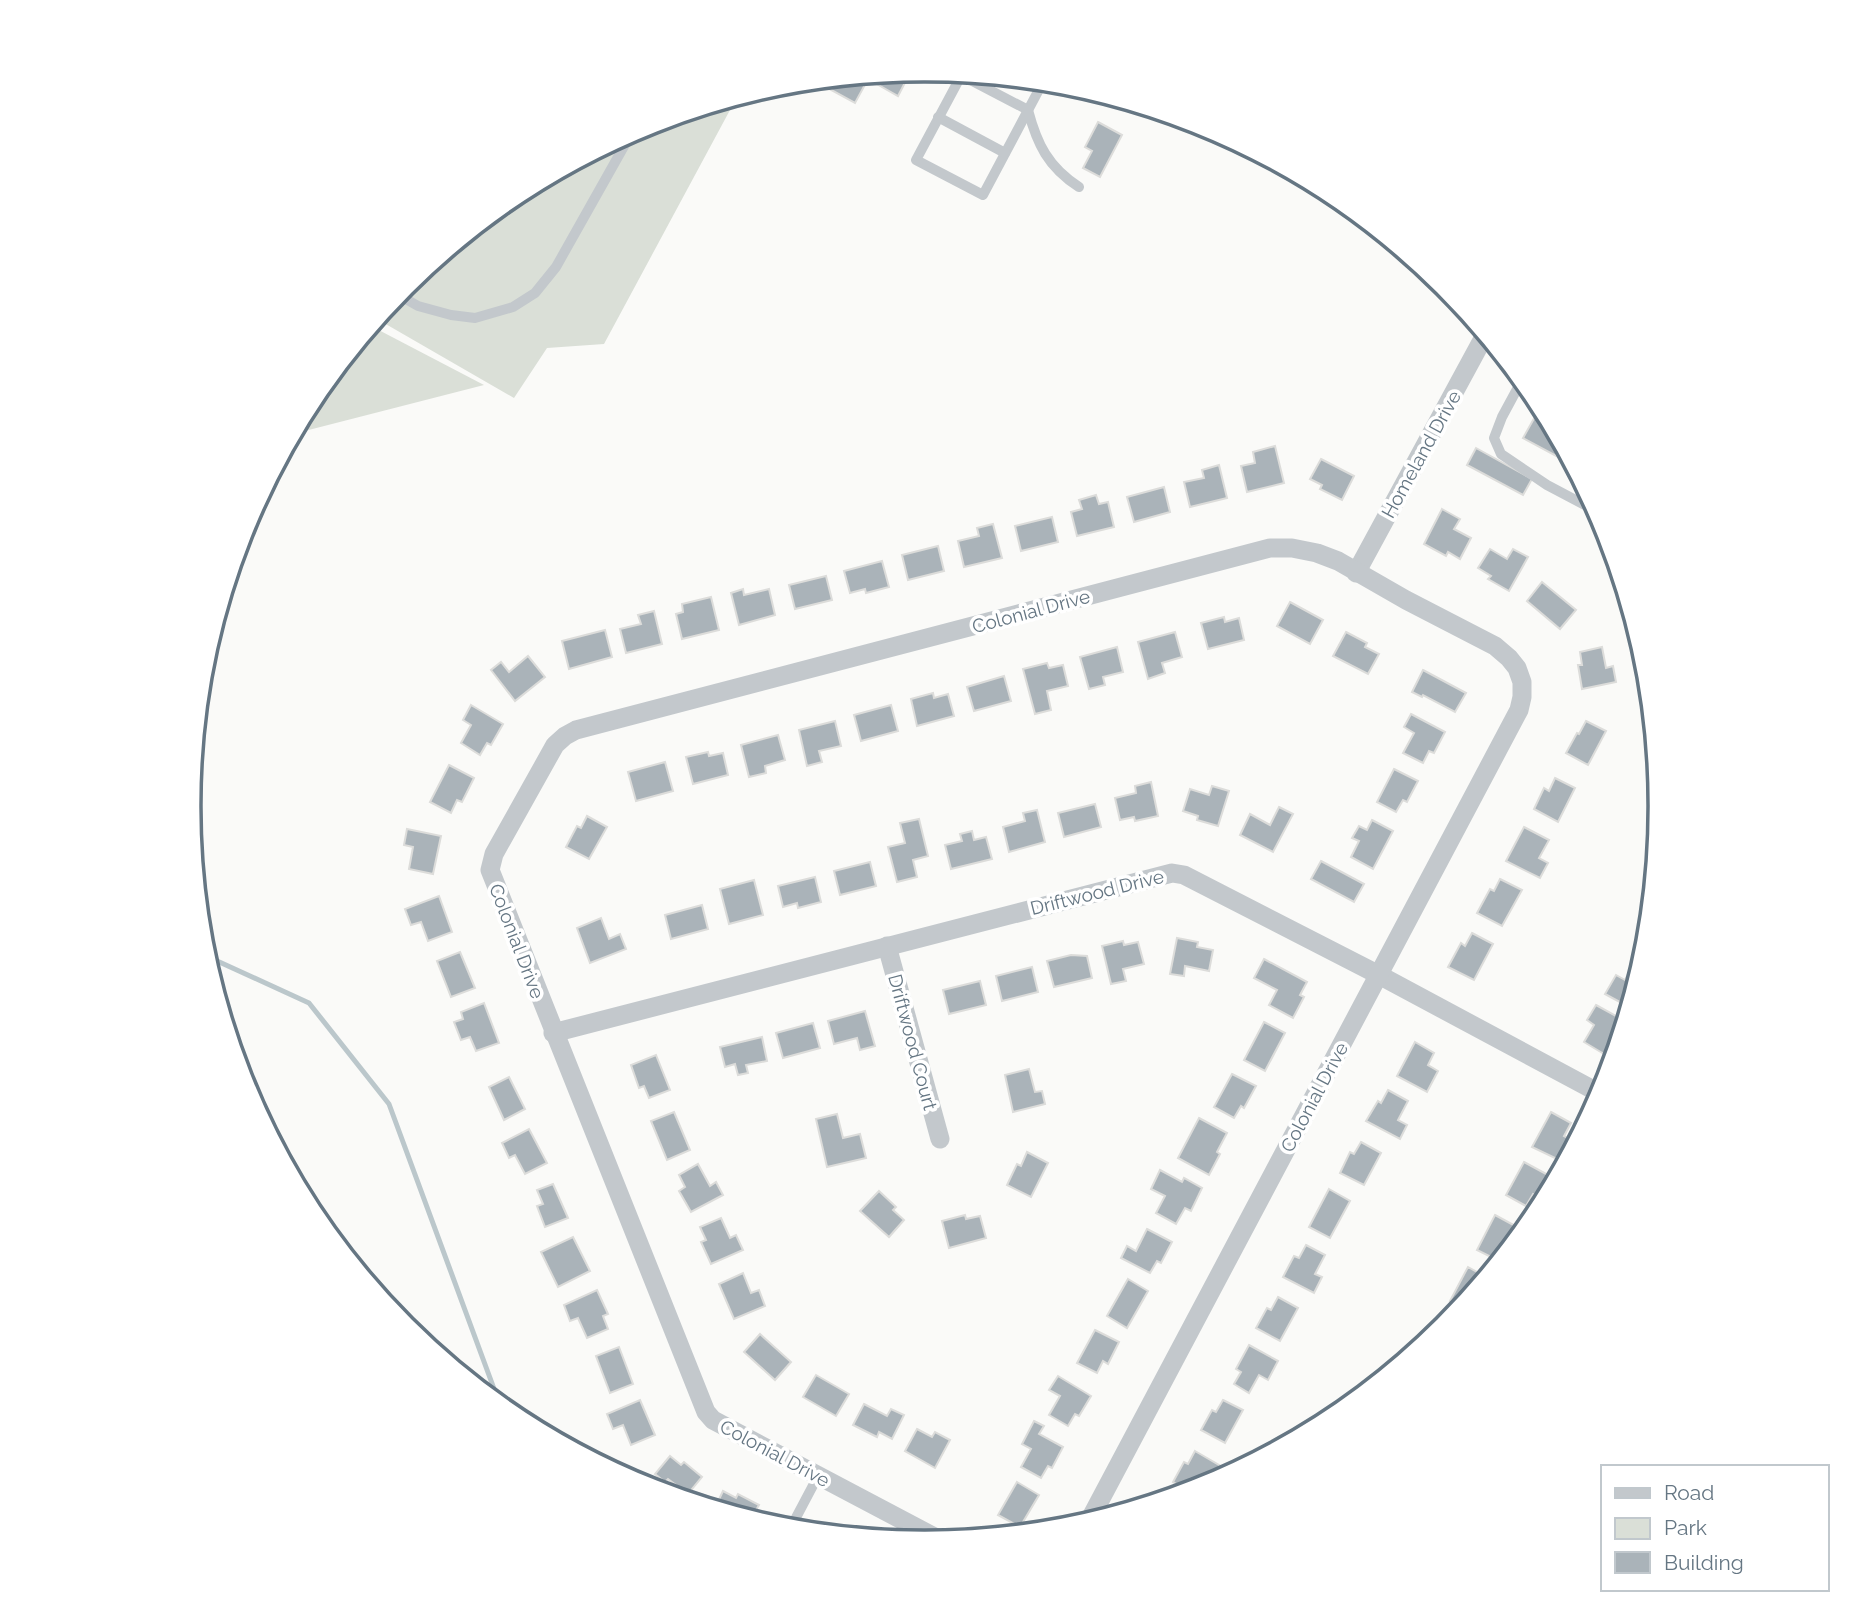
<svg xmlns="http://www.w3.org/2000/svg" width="1849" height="1612" font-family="Raleway,sans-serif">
	<rect width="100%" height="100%" fill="#fafaf8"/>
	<g fill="#dadfd7">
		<path d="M737,97l-133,247 -57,4 -33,50 -137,-79 27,-34 112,-91 127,-68z"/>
		<path d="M371,326l113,59 -191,49 20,-37z"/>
	</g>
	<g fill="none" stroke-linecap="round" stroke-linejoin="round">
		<path stroke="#bbc7cb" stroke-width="5" d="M204,955l105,48 80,101 111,301"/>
	</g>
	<g fill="#aab3b9" stroke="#dcdcda" stroke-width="2">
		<path d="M911,71l-13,25 -30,-17 -13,24 -31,-17 3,-6z"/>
		<path d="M1098,122l24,13 -22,42 -17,-9 9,-17 -7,-4z"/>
		<path d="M1541,406l32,59 -50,-27z"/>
		<path d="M1275,446l9,37 -37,9 -6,-26 14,-3 -2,-11z"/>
		<path d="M1476,448l56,31 -9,16 -56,-30z"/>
		<path d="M1321,459l33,17 -12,24 -22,-11 2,-4 -12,-6z"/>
		<path d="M1219,465l8,33 -37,9 -6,-25 20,-4 -2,-8z"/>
		<path d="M1164,487l6,25 -36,10 -7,-25z"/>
		<path d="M1096,495l3,9 9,-2 6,25 -37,9 -6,-24 11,-3 -3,-9z"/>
		<path d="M1442,509l18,10 -6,10 17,9 -11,21 -12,-7 -2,4 -22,-12z"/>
		<path d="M1052,517l6,25 -37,9 -6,-25z"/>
		<path d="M993,524l9,34 -38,9 -6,-26 21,-5 -2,-8z"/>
		<path d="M938,546l6,25 -36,9 -6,-25z"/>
		<path d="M1490,549l17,10 6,-10 15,8 -19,34 -21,-12 3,-3 -13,-8z"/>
		<path d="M882,561l7,26 -23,6 -1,-4 -15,4 -6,-22z"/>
		<path d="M826,576l6,24 -37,9 -6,-24z"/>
		<path d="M1542,582l34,28 -16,19 -33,-28z"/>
		<path d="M743,589l1,6 25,-6 6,26 -36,10 -8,-32z"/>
		<path d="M711,597l8,33 -37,9 -6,-25 7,-2 -1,-8z"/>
		<path d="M1290,602l33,18 -13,24 -33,-18z"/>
		<path d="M654,611l8,33 -36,9 -6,-24 21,-5 -3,-9z"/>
		<path d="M1224,617l1,5 14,-4 5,22 -36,9 -7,-26z"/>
		<path d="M605,630l7,27 -43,12 -7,-28z"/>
		<path d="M1175,632l7,25 -20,6 3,10 -17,6 -10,-37z"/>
		<path d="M1346,632l21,11 -2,4 14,7 -11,20 -35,-18z"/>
		<path d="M1117,647l6,25 -20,5 2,8 -16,4 -9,-32z"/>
		<path d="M1602,647l4,21 7,-2 3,16 -34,7 -4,-24h4l-2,-13z"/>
		<path d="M528,656l17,21 -30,24 -24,-31 10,-8 8,10z"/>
		<path d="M1047,663l2,5 14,-3 5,21 -21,5 4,19 -16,4 -12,-45z"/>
		<path d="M1423,670l43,23 -11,19 -32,-17 -1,2 -10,-5z"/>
		<path d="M1004,676l7,25 -37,10 -7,-24z"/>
		<path d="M933,693l1,5 14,-4 6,22 -37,10 -6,-27z"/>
		<path d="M471,705l32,19 -12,21 -4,-2 -7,12 -19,-12 10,-18 -8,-5z"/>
		<path d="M891,705l7,26 -37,10 -7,-26z"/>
		<path d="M1411,714l34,18 -11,21 -5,-2 -6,12 -20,-10 11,-20 -10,-6z"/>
		<path d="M835,721l6,25 -22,5 3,11 -15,4 -8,-36z"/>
		<path d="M1586,721l20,10 -18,34 -22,-12 11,-20 2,1z"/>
		<path d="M778,735l7,25 -20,6 1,7 -17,4 -8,-32z"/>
		<path d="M708,752l1,4 14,-3 5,22 -35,9 -7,-27z"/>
		<path d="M665,762l8,29 -37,10 -8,-29z"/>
		<path d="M449,765l25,13 -12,24 -5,-2 -6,13 -21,-11z"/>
		<path d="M1394,769l24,12 -11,21 -4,-2 -7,12 -19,-10z"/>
		<path d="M1555,778l20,10 -17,34 -24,-13 10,-21 5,3z"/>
		<path d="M1151,782l7,34 -23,5 -1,-4 -14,3 -5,-22 21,-5 -1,-7z"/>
		<path d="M1212,786l17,5 -11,35 -21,-6 1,-4 -15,-5 7,-22 19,6z"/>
		<path d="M1095,804l6,23 -37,10 -6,-24z"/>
		<path d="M1279,807l14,7 -20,38 -33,-17 10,-21 20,11z"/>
		<path d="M1037,810l8,32 -36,10 -6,-25 22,-6 -2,-8z"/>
		<path d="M587,816l20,11 -18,32 -23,-12 11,-21 4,2z"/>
		<path d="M919,819l9,37 -15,4 4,17 -20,5 -9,-35 17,-4 -5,-20z"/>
		<path d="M1372,820l21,11 -20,38 -22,-12 8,-16 -7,-3 7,-12 8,4z"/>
		<path d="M1524,827l25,13 -10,18 9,5 -8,15 -34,-17z"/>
		<path d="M407,829l34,7 -8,38 -24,-5 4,-22 -9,-2z"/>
		<path d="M972,831l2,9 12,-3 6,22 -41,10 -6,-24 17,-4 -2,-7z"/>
		<path d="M1321,861l43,23 -10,18 -43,-23z"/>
		<path d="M870,862l6,24 -36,9 -6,-24z"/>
		<path d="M815,877l6,25 -23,6 -1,-5 -14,4 -5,-21z"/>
		<path d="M1500,879l22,11 -20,36 -25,-13 13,-24 4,2z"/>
		<path d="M754,880l9,35 -34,9 -9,-35z"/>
		<path d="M439,896l13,36 -24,9 -7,-19 -10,3 -6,-16z"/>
		<path d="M702,905l6,24 -37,10 -6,-24z"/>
		<path d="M601,918l8,21 11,-5 6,15 -36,14 -13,-35z"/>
		<path d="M1472,933l21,11 -19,36 -26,-13 13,-24 4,3z"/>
		<path d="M1177,938l21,4 -1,5 16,3 -4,21 -24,-5 -1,10 -14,-2z"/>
		<path d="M1123,941l1,4 14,-3 6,22 -21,5 3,12 -15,3 -9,-38z"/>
		<path d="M460,952l15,36 -24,9 -14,-36z"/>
		<path d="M1071,955l16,1 5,22 -38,9 -7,-26z"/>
		<path d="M1264,959l43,23 -7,13 4,2 -11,21 -24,-13 8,-15 -23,-12z"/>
		<path d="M1635,961l7,3 -13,43 -24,-13 11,-19 9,5z"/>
		<path d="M1032,967l6,25 -36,9 -6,-25z"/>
		<path d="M980,981l6,24 -37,9 -6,-24z"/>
		<path d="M484,1003l15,40 -23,8 -6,-14 -9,3 -7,-18 9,-3 -2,-7z"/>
		<path d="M1596,1005l29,16 -7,23 -6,-3 -8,13 -20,-12 10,-17 -7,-5z"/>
		<path d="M865,1011l10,35 -15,4 -3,-12 -23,6 -6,-23z"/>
		<path d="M1264,1022l21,11 -20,38 -21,-11z"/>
		<path d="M813,1023l7,25 -37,10 -7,-25z"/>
		<path d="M762,1037l5,24 -21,4 2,8 -10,2 -3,-11 -10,3 -5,-20z"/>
		<path d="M1415,1042l19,11 -6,12 10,6 -11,21 -30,-16z"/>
		<path d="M656,1055l14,35 -21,8 -5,-12 -5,2 -8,-23z"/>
		<path d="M1029,1069l6,23 7,-1 3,13 -32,8 -8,-37z"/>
		<path d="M1232,1074l24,12 -12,22 -3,-2 -7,12 -20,-11z"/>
		<path d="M509,1077l16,32 -21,11 -15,-33z"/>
		<path d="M1388,1090l20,11 -10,19 9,5 -7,14 -34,-18 12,-20 3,2z"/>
		<path d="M674,1112l16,38 -23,10 -16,-39z"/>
		<path d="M1551,1112l20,11 -7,13 4,2 -11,21 -25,-12z"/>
		<path d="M837,1114l6,24 17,-4 6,24 -39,9 -11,-48z"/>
		<path d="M1199,1118l28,15 -10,19 3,2 -11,21 -31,-17z"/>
		<path d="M529,1129l18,34 -22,11 -10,-19 -6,3 -7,-15z"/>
		<path d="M1361,1142l20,11 -17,32 -24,-12 10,-21 4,2z"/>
		<path d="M1027,1152l21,11 -17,34 -24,-12 10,-21 4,2z"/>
		<path d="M1524,1162l24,13 -11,21 -4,-2 -7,12 -20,-11z"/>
		<path d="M698,1164l12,22 6,-4 7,13 -32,17 -12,-21 6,-4 -6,-12z"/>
		<path d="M1160,1170l22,12 2,-4 18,10 -11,23 -6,-3 -9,16 -20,-11 9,-17 -14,-7z"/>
		<path d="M553,1184l15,34 -23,9 -8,-21 6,-2 -6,-14z"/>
		<path d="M1329,1189l21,12 -20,37 -21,-11z"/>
		<path d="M879,1191l17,16 -3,3 11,10 -15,17 -29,-26z"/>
		<path d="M965,1215l1,4 14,-3 6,22 -37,10 -7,-27z"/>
		<path d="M1495,1215l24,13 -12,22 -4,-2 -6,12 -20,-10z"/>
		<path d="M721,1218l9,20 6,-3 7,15 -32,14 -10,-22 5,-2 -6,-13z"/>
		<path d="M1147,1229l25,13 -11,21 -4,-2 -7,12 -29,-15 6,-12 9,5z"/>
		<path d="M573,1237l17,34 -32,16 -17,-35z"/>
		<path d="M1306,1245l19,10 -10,19 7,3 -8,16 -31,-16 11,-21 5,2z"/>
		<path d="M1468,1267l18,10 -25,29 -11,-5z"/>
		<path d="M743,1273l8,20 8,-3 6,16 -31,13 -15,-35z"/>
		<path d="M1128,1279l20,12 -21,37 -20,-12z"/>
		<path d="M597,1290l11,24 -5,2 5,13 -21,9 -9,-20 -8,3 -6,-16z"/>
		<path d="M1278,1297l20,11 -18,33 -24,-13 11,-20 4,2z"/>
		<path d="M1438,1319l9,5 -21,18z"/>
		<path d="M1095,1330l24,12 -11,22 -5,-3 -6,12 -20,-10z"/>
		<path d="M760,1334l31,28 -16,18 -31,-28z"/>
		<path d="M1249,1345l29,16 -10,19 -9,-5 -10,18 -15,-9 7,-12 -5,-3z"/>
		<path d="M619,1347l14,37 -23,9 -14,-37z"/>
		<path d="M816,1375l33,19 -13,22 -33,-19z"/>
		<path d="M1058,1376l33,20 -12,20 -4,-2 -7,12 -19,-11 11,-19 -11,-6z"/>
		<path d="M640,1400l15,35 -24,10 -8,-20 -10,4 -6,-15z"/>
		<path d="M1223,1400l20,10 -18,33 -24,-13 11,-20 4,2z"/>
		<path d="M864,1404l23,12 4,-7 13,6 -12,24 -13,-7 -2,5 -24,-12z"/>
		<path d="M1034,1421l10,5 -5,8 24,13 -11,21 -4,-2 -7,12 -20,-11 10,-18 -9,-5z"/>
		<path d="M917,1429l15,8 3,-5 15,8 -15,28 -30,-17z"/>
		<path d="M1195,1451l29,17 -6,12 -12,6 -17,5 -16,-9 11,-20 4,2z"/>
		<path d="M670,1456l11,9 3,-3 18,15 -14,17 -20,-15 -3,3 -10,-8z"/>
		<path d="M1017,1482l22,13 -19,32 -22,-12z"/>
		<path d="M723,1491l13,7 2,-4 21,11 -8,14 -36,-11z"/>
	</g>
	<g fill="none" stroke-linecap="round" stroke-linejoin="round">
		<g stroke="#c3c8cc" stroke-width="10">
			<path d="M962,74l-46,86 67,35 60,-113"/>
			<path d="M961,75l67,35c9,34 20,57 51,77"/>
			<path d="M938,117l67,36"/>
			<path d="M397,294l21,12 33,9 24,3 38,-11 22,-14 21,-26 76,-135"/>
			<path d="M1522,380l-20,37 -8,21 7,16 46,31 51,27"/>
			<path d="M790,1529l28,-53"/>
		</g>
		<g stroke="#c3c8cc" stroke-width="19">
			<path d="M1356,573l129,-238"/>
			<path d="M887,946l53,193"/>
			<path d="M553,1033l619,-160 12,2 195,100 222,119"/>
			<path d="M940,1540l-227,-120 -7,-8 -216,-542 4,-16 61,-109 10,-9 11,-6 694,-182h22l25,5 21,8 68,39 89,46 14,12 8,10 5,14v15l-3,13 -430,811"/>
		</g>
	</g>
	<g text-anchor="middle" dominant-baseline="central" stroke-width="7" stroke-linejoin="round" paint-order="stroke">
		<g font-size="19" fill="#657683" stroke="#fff">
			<text transform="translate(1421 454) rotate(-61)">Homeland Drive</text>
			<text transform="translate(1031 611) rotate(-15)">Colonial Drive</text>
			<text transform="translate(1097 892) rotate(-14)">Driftwood Drive</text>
			<text transform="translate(517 941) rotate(69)">Colonial Drive</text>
			<text transform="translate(913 1042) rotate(75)">Driftwood Court</text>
			<text transform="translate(1314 1097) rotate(-62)">Colonial Drive</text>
			<text transform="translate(775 1453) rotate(28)">Colonial Drive</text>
		</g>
	</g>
	<path d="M0 0H1849V1612H0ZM924 82H925A723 723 0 0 1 1648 805V807A723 723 0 0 1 925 1530H924A723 723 0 0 1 201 807V805A723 723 0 0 1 924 82Z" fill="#fff" fill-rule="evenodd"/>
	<path fill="none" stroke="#657683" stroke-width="3.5" d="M924 82H925A723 723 0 0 1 1648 805V807A723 723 0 0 1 925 1530H924A723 723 0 0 1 201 807V805A723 723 0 0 1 924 82Z"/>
	<rect x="1601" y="1465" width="228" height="126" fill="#ffffff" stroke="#c1c8cd" stroke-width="2"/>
	<rect x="1615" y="1488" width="35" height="10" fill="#c3c8cc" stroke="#c1c8cd" stroke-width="2"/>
	<text x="1664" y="1500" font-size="21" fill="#657683">Road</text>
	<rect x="1615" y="1518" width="35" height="21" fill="#dadfd7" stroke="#c1c8cd" stroke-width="2"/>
	<text x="1664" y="1535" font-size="21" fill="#657683">Park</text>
	<rect x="1615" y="1552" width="35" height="21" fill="#aab3b9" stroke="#c1c8cd" stroke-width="2"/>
	<text x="1664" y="1570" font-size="21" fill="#657683">Building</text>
</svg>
